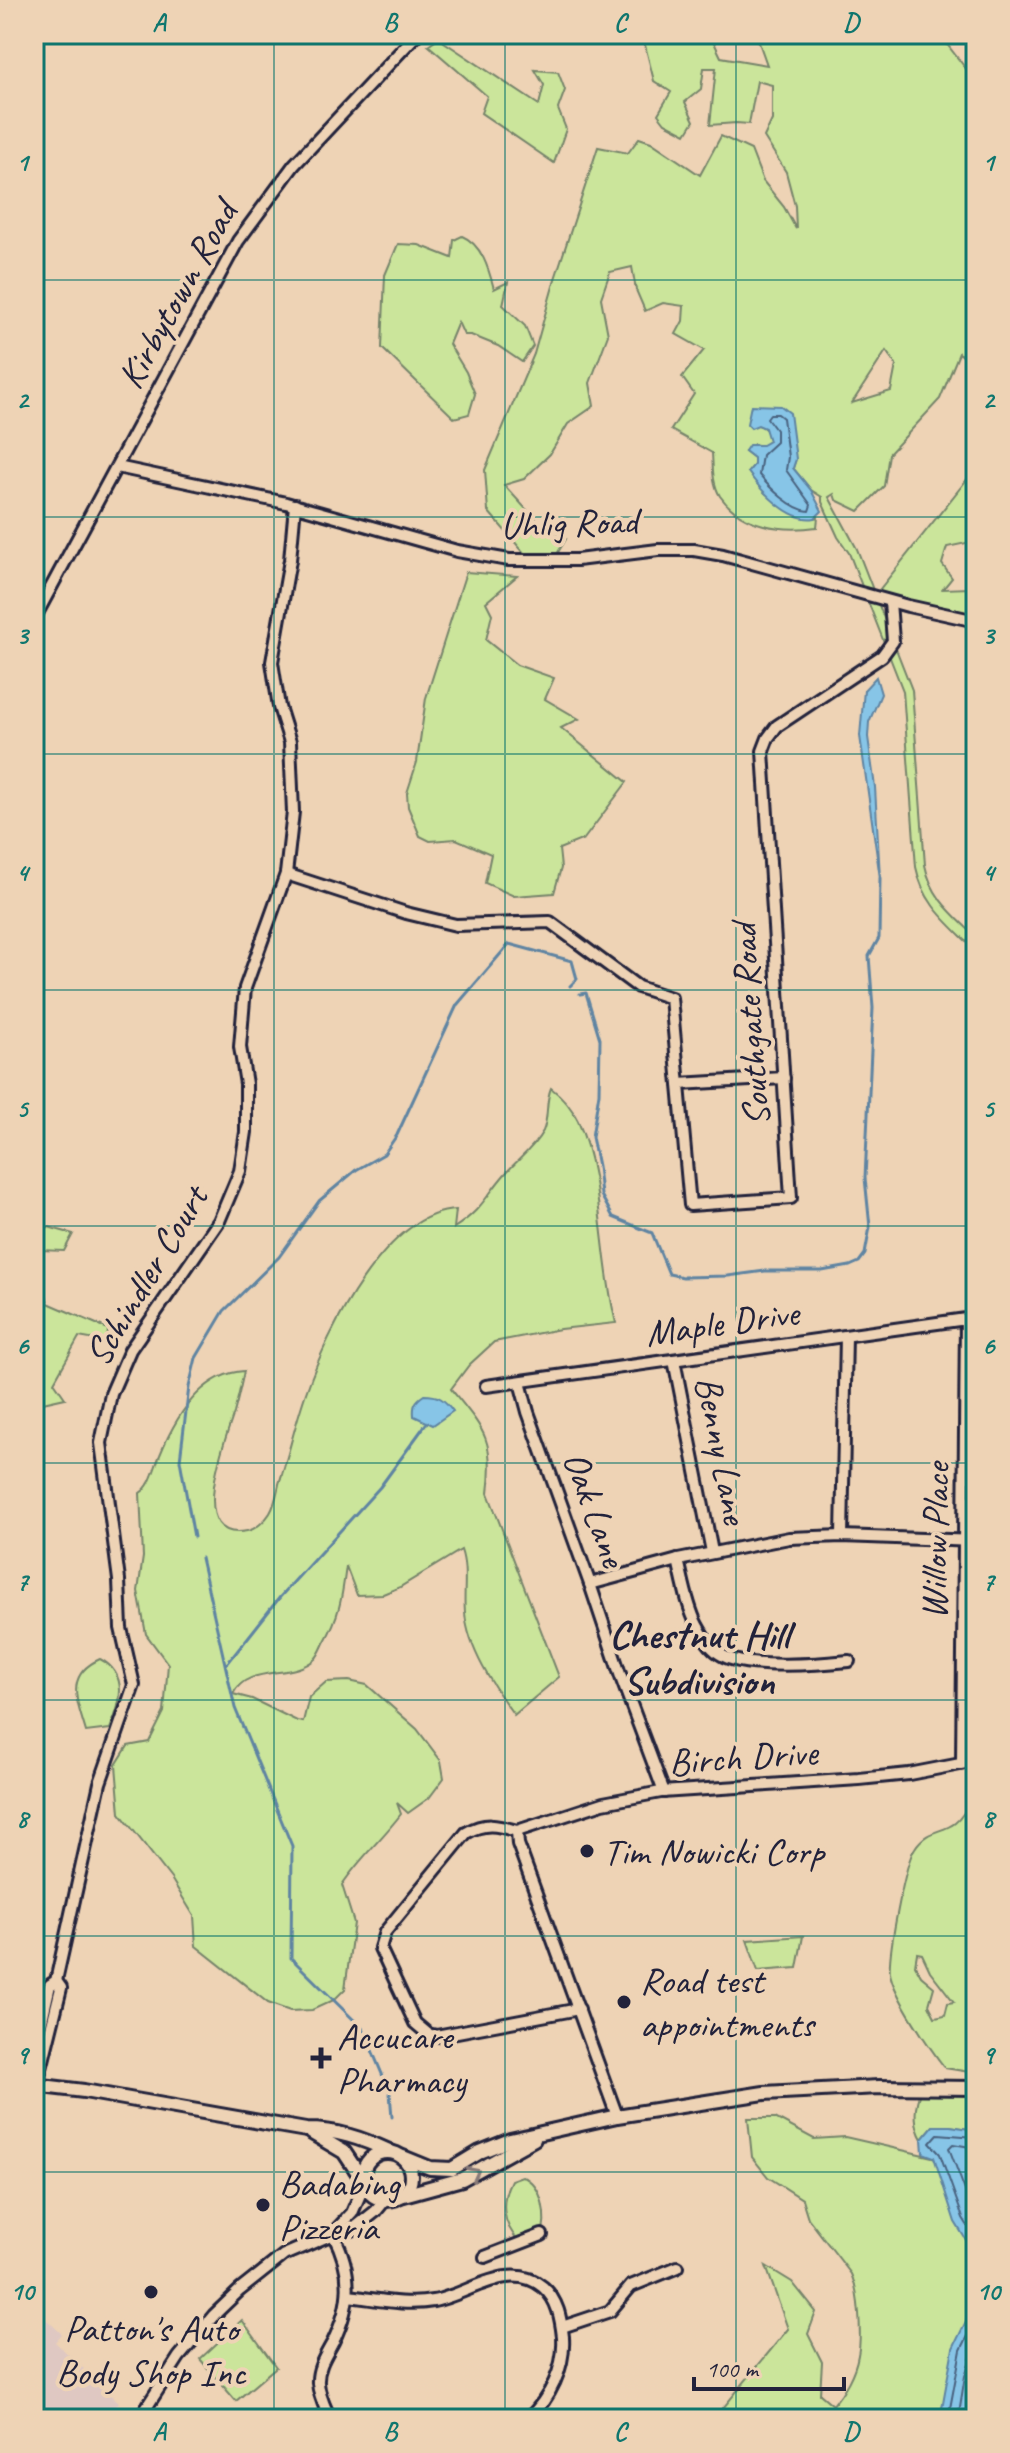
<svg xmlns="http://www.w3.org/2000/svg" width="1010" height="2453" font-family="Caveat,sans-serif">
	<rect width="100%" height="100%" fill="#eed3b5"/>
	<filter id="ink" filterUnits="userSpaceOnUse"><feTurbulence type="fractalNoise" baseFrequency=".0125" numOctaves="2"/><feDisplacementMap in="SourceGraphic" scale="16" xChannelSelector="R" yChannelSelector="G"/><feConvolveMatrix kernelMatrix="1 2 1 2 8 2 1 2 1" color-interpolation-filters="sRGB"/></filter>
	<g filter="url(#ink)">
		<path fill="#dfc8c2" d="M34,2308l28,26 -7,8 64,60 -12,17h-28l-3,-2 -4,2h-38z"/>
		<g fill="#cbe59b" stroke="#76846b" stroke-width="2" fill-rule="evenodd">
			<path d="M645,34h47l1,3 17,-3 11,23 46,8 -11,-31h183l31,40 6,20v273l-17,-14 -19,46 -51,55 -5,32 -25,25 -23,-11 -2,-6 -5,3 28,52 55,141 13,175c7,34 28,49 51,72v14c-27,-28 -52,-45 -60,-84l-13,-176 -54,-138 -11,-16 -16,-35v-5l-11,-7 -18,-22 3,-9 -46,-49 8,15c9,3 10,7 11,16l-7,5 -8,-2 -9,7 9,7v7l-6,7 17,21 50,25 3,-1 -1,10c-35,5 -75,0 -97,-31 -8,-13 -7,-29 -8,-43l-41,-23 23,-36 -12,-17 22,-27 -28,-16 7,-13 1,-15 -21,-3 -18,8 -9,-21 -4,-23 -22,5 -9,26 7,37 -18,48 4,23 -26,18 -18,30 -26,25 -20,6 43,47 19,7 -12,20 -29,-5 -37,-43 -3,-41 49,-116 21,-75 43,-132 30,6 11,-15 12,4 49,33 21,-39 30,14 12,31 21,26 12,22 -1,-23 -9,-34 -22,-35 8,-17v-35l-15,-4 -8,43 -13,-1 -26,2 6,-57h-12l-3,21 -16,13 9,19 -8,13 -21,-11 -7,-9 13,-22 -17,-11 -9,-36zM886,351l10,14 -5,26 -39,12z"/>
			<path d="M438,38l101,67 5,-20 -9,-15 23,2 7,18 -7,19 8,20 -12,34 -73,-50 6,-17 -59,-51z"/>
			<path d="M462,236c20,8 27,34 32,53l14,-7 -5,23 22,21 8,20 -11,16 -24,-16 -27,-11h-7l-6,-13 -9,22 17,28 9,22 -6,20 -15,4 -72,-70 3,-73 13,-31 21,1 33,13 2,-18z"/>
			<path d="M976,468v73l-29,6 -5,17 10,14 -9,11 27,-1 6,4v15l-10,13 -90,-26z"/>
			<path d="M466,572l51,4 -31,26 6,12 -6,26 31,25 37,13 -9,21 34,20 -18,9 66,54 -43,57 -25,10 2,19 -7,25 -40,3 -29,-13 6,-29 -35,-15 -26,2 -10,-5 -12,-29 -1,-14 10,-31 9,-64z"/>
			<path d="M551,1088c12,9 21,20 27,33 25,56 22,140 38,202l-56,6 -66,13 -25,23 -18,24c33,41 44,50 37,104l71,184 -45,38c-21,-29 -46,-66 -49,-102 -2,-20 3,-43 -4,-63l-61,37 -17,7 -26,1 -11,-29c-4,31 -6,49 -22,77 -2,4 -5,12 -9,16 -23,21 -67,5 -82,35l19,5 45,22 6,1 6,-25 17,-15 23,-1 18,4 50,44 24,32 3,17 -15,20 -21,15 -11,-10 4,11c-19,25 -42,45 -59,71l12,38 -9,66 -11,11 -22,10 -22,1 -22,-8 -72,-57 -2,-30 -22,-36 -52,-67 -4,-48 12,-19 21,-4 15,-30 4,-48 -22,-30 -8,-43 5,-34 -3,-64c12,-8 14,-25 20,-38 15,-37 41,-81 84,-84 -3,14 -6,28 -10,42 -9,27 -49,130 13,118 8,-1 19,-11 23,-18 5,-8 7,-20 9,-29 10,-31 17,-64 28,-94 20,-58 79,-177 149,-180l-2,18c28,-18 31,-31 51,-54 13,-15 28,-25 38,-43 6,-13 2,-29 8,-43z"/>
			<path d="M41,1225l32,9 -9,17 -24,-1 -2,14 10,39 60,26 -1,13 -28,-5 -25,45 11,16 -31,7v-169l5,-4z"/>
			<path d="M100,1659c29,15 21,45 10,70l-24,3c-9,-31 -22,-57 14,-73z"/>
			<path d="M976,1802v271l-31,-5c-14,-18 -52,-74 -55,-95 -2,-18 15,-111 25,-125 12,-19 27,-15 40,-25 9,-7 8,-14 21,-21zM917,1953l5,1 8,17 24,31 -6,1 -3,12 -10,2 -6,-12 5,-18 -13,-11 -6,-11z"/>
			<path d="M803,1936l-6,32 -39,3 -11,-31z"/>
			<path d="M919,2095h57v35l-26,-4h-17l-11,13c-8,-14 -8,-29 -3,-44z"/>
			<path d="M748,2118h27l39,21 31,-2 96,22 35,30v230h-262l74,-90 -22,-63 26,16 24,30 -8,22 14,28 -2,32 13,11c11,-13 22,-32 25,-50 4,-20 1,-63 -7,-81l-43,-56 -6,-19 -34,-22 -16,-20z"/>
			<path d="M522,2176c22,10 26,42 19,62l-22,3c-17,-17 -19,-40 -8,-61z"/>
			<path d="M242,2320l34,47 -40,34 -36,-42z"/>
		</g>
		<g fill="#87c5e7" stroke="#5f84a2" stroke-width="2">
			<path d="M751,405l30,1 9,7 6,46 -3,9 18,22 11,21 -7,7c-25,5 -54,-27 -67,-46l6,-7v-7l-9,-7 4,-6h13l7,-4 -4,-13 -7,-3 -7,3 -4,-4z"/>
			<path d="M876,677l5,17 -12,28 -1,15 7,50 5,91 -20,-142 4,-46z"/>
			<path d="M424,1395c15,0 20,4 29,16l-20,14 -19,-9c-1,-11 1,-15 10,-21z"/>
			<path d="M933,2126h17l26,4v126l-21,-34 -21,-65 -11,-4 -1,-14z"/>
			<path d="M976,2293v126h-36l13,-71 16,-33z"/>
		</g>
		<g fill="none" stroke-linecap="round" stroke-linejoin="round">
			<g stroke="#4a6380" stroke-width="2">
				<path d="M770,414h8l5,4 5,39 -2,13 25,35 -2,6c-17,-1 -39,-23 -50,-36l3,-20 14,-13v-12l-9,-12z"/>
				<path d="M976,2137l-38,-3 -8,9 10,11 23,64 13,21"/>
				<path d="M976,2148l-23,-4 -4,4 27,72"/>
				<path d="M948,2419l13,-69 15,-30"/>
				<path d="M958,2419l7,-43 11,-35"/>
			</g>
			<g stroke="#5f84a2" stroke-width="3">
				<path d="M972,59l4,5"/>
				<path d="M580,994l6,-1 14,46 -1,54 -7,44 6,29 3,29 12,22 39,16 17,41 14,3 45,-1 37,-5h57l28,-5 9,-4 6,-8 5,-27 -5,-49 8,-170 -4,-52 10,-18 1,-60"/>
				<path d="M194,1537l-14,-77 9,-73 7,-29 28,-47 55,-54 40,-56 37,-31 28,-16 13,-19 60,-130 52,-61 63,17 5,18 -7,7"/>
				<path d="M201,1558l34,150 57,138 -1,112 72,71 27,64 2,24"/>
				<path d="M227,1664l53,-67 100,-110 46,-63"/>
			</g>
			<defs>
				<g id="minor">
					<path d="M117,467l169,36 171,48 52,9h68l81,-10h36l29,5 185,51 68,15"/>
					<path d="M34,619l204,-378 56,-76 123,-131"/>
					<path d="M286,874l120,39 50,12 94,-3 88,65 33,11 19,207 101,-7 -28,-447 5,-13 9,-12 105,-70 11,-15 -3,-39"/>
					<path d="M679,1084l105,-6"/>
					<path d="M674,1360l38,192"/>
					<path d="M520,1382l8,30 62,172 32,96 42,112"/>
					<path d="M486,1386l480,-67 -4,444"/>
					<path d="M842,1536l4,-200"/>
					<path d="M678,1560c5,20 9,46 19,65 6,11 13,23 23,29 23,16 101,10 129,7"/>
					<path d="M590,1584l88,-24 111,-22 53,-2 134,5"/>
					<path d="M517,1831l86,-28 58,-11 198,-13 50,-5 67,-13"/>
					<path d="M517,1831c-21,-6 -32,-9 -51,2l-81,99 -5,16 35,75 13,11 8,2 143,-27"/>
					<path d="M517,1831l1,13 99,272"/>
					<path d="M34,2054l16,-69 6,-4 44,-198 34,-98 -13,-57 -2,-48 -18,-137 10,-49 19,-44 89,-129 21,-50 6,-39v-48l-6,-37 5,-59 41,-114 7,-62 -3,-70 -11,-35 -7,-45 18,-102 5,-55"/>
					<path d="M37,2085l24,-97 -5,-7"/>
					<path d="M334,2232l18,-19 12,-28"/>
					<path d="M485,2257l57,-22"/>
					<path d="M348,2296c28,3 57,10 85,5 35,-6 77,-42 110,-14 15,13 18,32 20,50 2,31 -13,61 -35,82"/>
					<path d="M562,2327l48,-16 21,-25 47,-19"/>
					<path d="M139,2419l40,-62 35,-42 26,-25 44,-35 49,-21 19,-4 24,-19 9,-11"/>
					<path d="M330,2419c-5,-12 -11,-23 -12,-36 -1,-15 8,-28 15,-41 19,-39 20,-70 0,-108"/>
				</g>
				<g id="tertiary">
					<path d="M34,2085l50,6 222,39c31,0 55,8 83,21"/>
					<path d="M312,2133l32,19 18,27"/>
					<circle cx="387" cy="2176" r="24"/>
					<path d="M403,2157l27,11 22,1 28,-17 30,-12 107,-24 147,-23 115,-6 97,1"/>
					<path d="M400,2196l62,-17 72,-40"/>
				</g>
			</defs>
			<use href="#minor" stroke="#22223b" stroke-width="16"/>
			<use href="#tertiary" stroke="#22223b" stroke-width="18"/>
			<use href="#minor" stroke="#eed3b5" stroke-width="10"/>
			<use href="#tertiary" stroke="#eed3b5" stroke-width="12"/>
		</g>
		<defs><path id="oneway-chevron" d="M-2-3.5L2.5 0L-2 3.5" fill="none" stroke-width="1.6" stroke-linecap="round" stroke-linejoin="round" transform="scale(2)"/></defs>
		<use stroke="#887a78" href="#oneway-chevron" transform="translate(474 2173) rotate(-28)"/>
	</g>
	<path fill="none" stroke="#0f766e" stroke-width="2" stroke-opacity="0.55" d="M274,34v2385M505,34v2385M736,34v2385M34,280h942M34,517h942M34,754h942M34,990h942M34,1226h942M34,1463h942M34,1700h942M34,1936h942M34,2172h942"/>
	<g fill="#22223b" stroke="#eed3b5" stroke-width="3">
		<circle cx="587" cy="1851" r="8"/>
		<circle cx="624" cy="2002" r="8"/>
		<path d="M317 2046h8v8h8v8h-8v8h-8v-8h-8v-8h8z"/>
		<circle cx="263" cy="2205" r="8"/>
		<circle cx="151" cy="2292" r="8"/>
	</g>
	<g text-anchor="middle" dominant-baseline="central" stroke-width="8" stroke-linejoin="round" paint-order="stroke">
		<g font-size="38" fill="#22223b" stroke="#eed3b5">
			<text transform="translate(177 295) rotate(-61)">Kirbytown Road</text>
			<text transform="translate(569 523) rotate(-2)">Uhlig Road</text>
			<text transform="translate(750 1025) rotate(-94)">Southgate Road</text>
			<text transform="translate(146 1276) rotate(-59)">Schindler Court</text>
			<text transform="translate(722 1323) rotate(-8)">Maple Drive</text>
			<text transform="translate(722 1450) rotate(79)">Benny Lane</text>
			<text transform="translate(595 1509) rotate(70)">Oak Lane</text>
			<text transform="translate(935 1541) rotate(-89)">Willow Place</text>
			<text transform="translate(743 1757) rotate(-4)">Birch Drive</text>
		</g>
		<g font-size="38" fill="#22223b" stroke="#eed3b5" text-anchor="start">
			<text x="603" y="1851">Tim Nowicki Corp</text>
			<text x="640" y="1980">Road test<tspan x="640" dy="44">appointments</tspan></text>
			<text x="337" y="2036">Accucare<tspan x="337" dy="44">Pharmacy</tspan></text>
			<text x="279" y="2183">Badabing<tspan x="279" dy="44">Pizzeria</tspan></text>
			<text x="151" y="2328" text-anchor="middle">Patton's Auto<tspan x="151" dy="44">Body Shop Inc</tspan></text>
		</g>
		<g font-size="40" font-weight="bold" fill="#22223b" stroke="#eed3b5">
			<text x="699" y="1635">Chestnut Hill<tspan x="699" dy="46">Subdivision</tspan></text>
		</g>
	</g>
	<rect width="1010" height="2453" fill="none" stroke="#eed3b5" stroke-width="88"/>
	<path d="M694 2377v12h150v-12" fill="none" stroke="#22223b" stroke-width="4"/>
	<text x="706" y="2377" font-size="24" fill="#22223b" stroke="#eed3b5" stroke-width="6" paint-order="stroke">100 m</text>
	<rect x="44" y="44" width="922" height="2365" fill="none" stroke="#0f766e" stroke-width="3"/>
	<g font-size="26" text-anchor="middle" font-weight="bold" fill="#0f766e">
		<text x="159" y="31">A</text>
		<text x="390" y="31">B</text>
		<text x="620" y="31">C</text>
		<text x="851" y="31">D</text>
		<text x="22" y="171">1</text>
		<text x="988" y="171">1</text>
		<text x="22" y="408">2</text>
		<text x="988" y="408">2</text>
		<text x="22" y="644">3</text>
		<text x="988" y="644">3</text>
		<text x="22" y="881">4</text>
		<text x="988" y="881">4</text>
		<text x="22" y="1117">5</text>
		<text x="988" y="1117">5</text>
		<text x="22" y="1354">6</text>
		<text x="988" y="1354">6</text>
		<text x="22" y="1590">7</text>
		<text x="988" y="1590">7</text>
		<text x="22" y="1827">8</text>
		<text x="988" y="1827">8</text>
		<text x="22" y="2063">9</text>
		<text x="988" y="2063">9</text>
		<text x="22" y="2300">10</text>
		<text x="988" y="2300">10</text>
		<text x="159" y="2440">A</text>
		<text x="390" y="2440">B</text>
		<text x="620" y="2440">C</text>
		<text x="851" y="2440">D</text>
	</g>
</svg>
